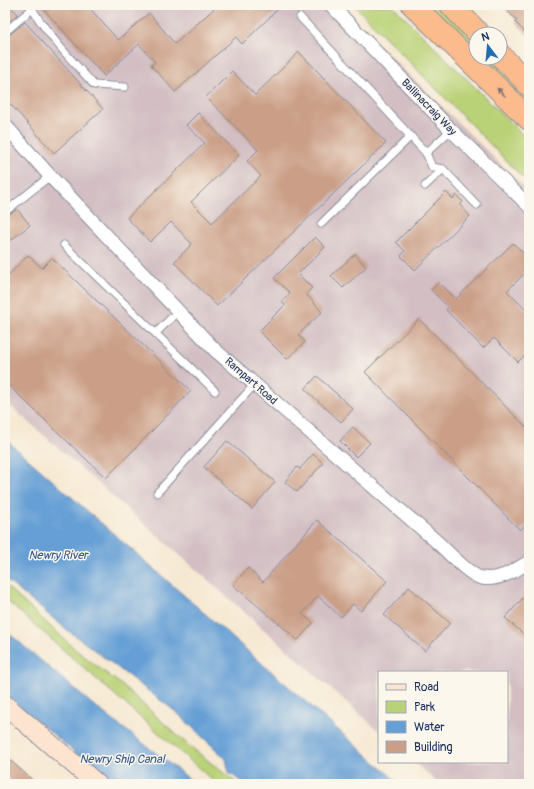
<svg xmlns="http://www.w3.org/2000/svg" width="534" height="789" font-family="Pangolin,sans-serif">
	<rect width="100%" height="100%" fill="#fbf7ec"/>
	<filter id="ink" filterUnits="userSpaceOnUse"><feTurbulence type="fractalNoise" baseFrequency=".025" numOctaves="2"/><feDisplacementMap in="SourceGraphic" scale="8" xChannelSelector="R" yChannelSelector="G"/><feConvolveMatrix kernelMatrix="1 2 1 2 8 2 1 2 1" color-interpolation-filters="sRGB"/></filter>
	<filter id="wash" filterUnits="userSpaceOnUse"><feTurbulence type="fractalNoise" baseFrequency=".012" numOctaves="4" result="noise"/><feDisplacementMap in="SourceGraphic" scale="16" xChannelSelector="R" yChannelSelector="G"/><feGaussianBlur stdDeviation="0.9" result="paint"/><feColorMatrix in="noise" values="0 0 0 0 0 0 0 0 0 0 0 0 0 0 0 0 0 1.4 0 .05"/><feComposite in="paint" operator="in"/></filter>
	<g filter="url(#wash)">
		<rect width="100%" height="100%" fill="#f6e8d1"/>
		<path fill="#d2bec3" d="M5,5h333l191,187v592h-90l-25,-22h93v-90h-128v59l-374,-330z"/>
		<g fill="#bad277" stroke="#6a806a">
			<path d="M354,5h38l137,136v43z"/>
			<path d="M424,5h16l36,36v15z"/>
			<path d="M478,58h15l36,36v15z"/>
			<path d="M5,585l71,65 47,36 65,59 50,39h-21l-212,-185z"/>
		</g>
		<g fill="#659fd5" stroke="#40679a">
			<path d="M5,439l395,345h-154l-17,-11 -3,-14 -50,-47 -79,-60 -31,-23 -61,-50z"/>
			<path d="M5,630l87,74 104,80h-83l-108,-90z"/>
		</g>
		<g id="blocks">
			<g fill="#cb9f87">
				<path d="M5,5h4l9,9 -13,11z"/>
				<path d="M40,5h47l31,35 31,-27 26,31 43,-39h64l-40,39 -6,-7 -61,55 -24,-27 4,-3 -16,-18 -35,32z"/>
				<path d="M501,5h19l9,9v22l-14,-14 2,-2z"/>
				<path d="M25,22l78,87 -49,44 -49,-55v-61l3,-1z"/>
				<path d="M299,52l87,91 -169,163 -43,-44 18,-18 -21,-22 -21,20 -23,-24 78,-75 -19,-18 12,-12 41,42 -48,47 21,21 49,-47 -14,-15 11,-11 -52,-53 26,-26 23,24z"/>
				<path d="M446,192l7,7 3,-4 7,7 -3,3 10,11 -55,54 -14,-14 4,-5 -9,-9z"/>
				<path d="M17,209l13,16 -25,20v-28z"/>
				<path d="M315,237l10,10 -27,27 14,14 -6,6 16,18 -24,23 7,7 -18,17 -28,-28 26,-26 -3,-3 8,-9 -16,-15z"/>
				<path d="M513,243l16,16v10l-22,22 22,22v38l-11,11 -24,-24 -11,10 -37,-38 2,-3 -17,-17 8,-8 17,17z"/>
				<path d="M355,254l11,13 -23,21 -12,-12z"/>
				<path d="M28,255l14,13 10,-10 139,133 -85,87 -101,-96v-103z"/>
				<path d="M419,319l110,111v92l-9,8 -155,-158z"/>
				<path d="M317,376l36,33 -12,13 -36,-33z"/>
				<path d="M353,427l17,16 -14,14 -16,-16z"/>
				<path d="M227,441l48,41 -23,27 -48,-42z"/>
				<path d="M313,454l10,9 -26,29 -12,-10 12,-15 3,2z"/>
				<path d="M317,520l70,61 -26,30 -8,-7 -12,13 -23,-21 -16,18 11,9 -15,17 -65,-55 15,-17 15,14z"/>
				<path d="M409,587l41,36 -25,28 -41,-36z"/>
				<path d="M529,591v48l-24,-21z"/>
				<path d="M5,756l32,28h-22l-10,-8z"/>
			</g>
		</g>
	</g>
	<g filter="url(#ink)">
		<use href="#blocks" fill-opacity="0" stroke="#888c98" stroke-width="1"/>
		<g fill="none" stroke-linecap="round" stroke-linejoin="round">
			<defs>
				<g id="service">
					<path d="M30,5c17,30 42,55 64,80l31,2"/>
					<path d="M300,17l126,136 25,-23"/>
					<path d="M5,32l27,-23"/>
					<path d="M426,153l6,14 11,2 34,36"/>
					<path d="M425,186l18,-17"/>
					<path d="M5,212l45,-36"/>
					<path d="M321,224l90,-88"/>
					<path d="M64,245l151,146"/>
					<path d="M156,333l22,-22"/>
					<path d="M157,493l98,-109"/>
				</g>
				<g id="minor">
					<path d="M331,5l120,125 78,76"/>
					<path d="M5,125l45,51 165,174 221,191c10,9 35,36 46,37 17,3 34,-8 47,-16"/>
				</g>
				<path id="secondary" d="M5,705l92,79"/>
				<g id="trunk">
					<path d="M413,5l116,114"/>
					<path d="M451,5l28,29"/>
					<path d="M500,55l29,30"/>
				</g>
			</defs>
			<use href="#service" stroke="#888c98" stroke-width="9"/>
			<use href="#minor" stroke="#888c98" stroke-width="15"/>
			<use href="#secondary" stroke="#888c98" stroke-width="21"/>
			<use href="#trunk" stroke="#888c98" stroke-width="24"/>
			<use href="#service" stroke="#fff" stroke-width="7"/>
			<use href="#minor" stroke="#fff" stroke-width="13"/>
			<use href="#secondary" stroke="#fde4d1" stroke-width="19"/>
			<use href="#trunk" stroke="#fbbb8c" stroke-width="22"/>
		</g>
		<defs><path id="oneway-solid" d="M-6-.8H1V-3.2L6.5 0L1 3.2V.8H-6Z"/></defs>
		<use fill="#806e73" href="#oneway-solid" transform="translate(501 92) rotate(-135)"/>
	</g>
	<g text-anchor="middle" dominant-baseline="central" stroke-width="3" stroke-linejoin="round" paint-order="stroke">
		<g font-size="11" fill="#1b2f5e" stroke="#fbf7ec">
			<text transform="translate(429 107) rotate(46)">Ballinacraig Way</text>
			<text transform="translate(251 381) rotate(41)">Rampart Road</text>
		</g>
		<g font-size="12" font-style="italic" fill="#355688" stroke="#fbf7ec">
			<text x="58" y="555">Newry River</text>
			<text x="122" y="759">Newry Ship Canal</text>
		</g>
	</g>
	<rect width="534" height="789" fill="none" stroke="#fbf7ec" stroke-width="20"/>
	<rect x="378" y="671" width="130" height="92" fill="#fbf7ec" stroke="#a1a7b3"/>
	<rect x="386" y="684" width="20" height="6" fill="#fde4d1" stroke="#a1a7b3"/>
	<text x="414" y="691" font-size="12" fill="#1b2f5e">Road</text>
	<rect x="386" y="701" width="20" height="12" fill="#bad277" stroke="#a1a7b3"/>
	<text x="414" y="711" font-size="12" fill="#1b2f5e">Park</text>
	<rect x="386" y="721" width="20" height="12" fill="#659fd5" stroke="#a1a7b3"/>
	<text x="414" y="731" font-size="12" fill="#1b2f5e">Water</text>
	<rect x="386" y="741" width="20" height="12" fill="#cb9f87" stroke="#a1a7b3"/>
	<text x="414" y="751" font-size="12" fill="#1b2f5e">Building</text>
	<g transform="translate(488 46) rotate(344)"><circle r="19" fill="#fbf7ec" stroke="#a1a7b3"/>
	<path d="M0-3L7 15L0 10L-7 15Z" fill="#1f6fb2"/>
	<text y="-6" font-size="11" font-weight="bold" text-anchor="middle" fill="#1b2f5e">N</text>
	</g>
</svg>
